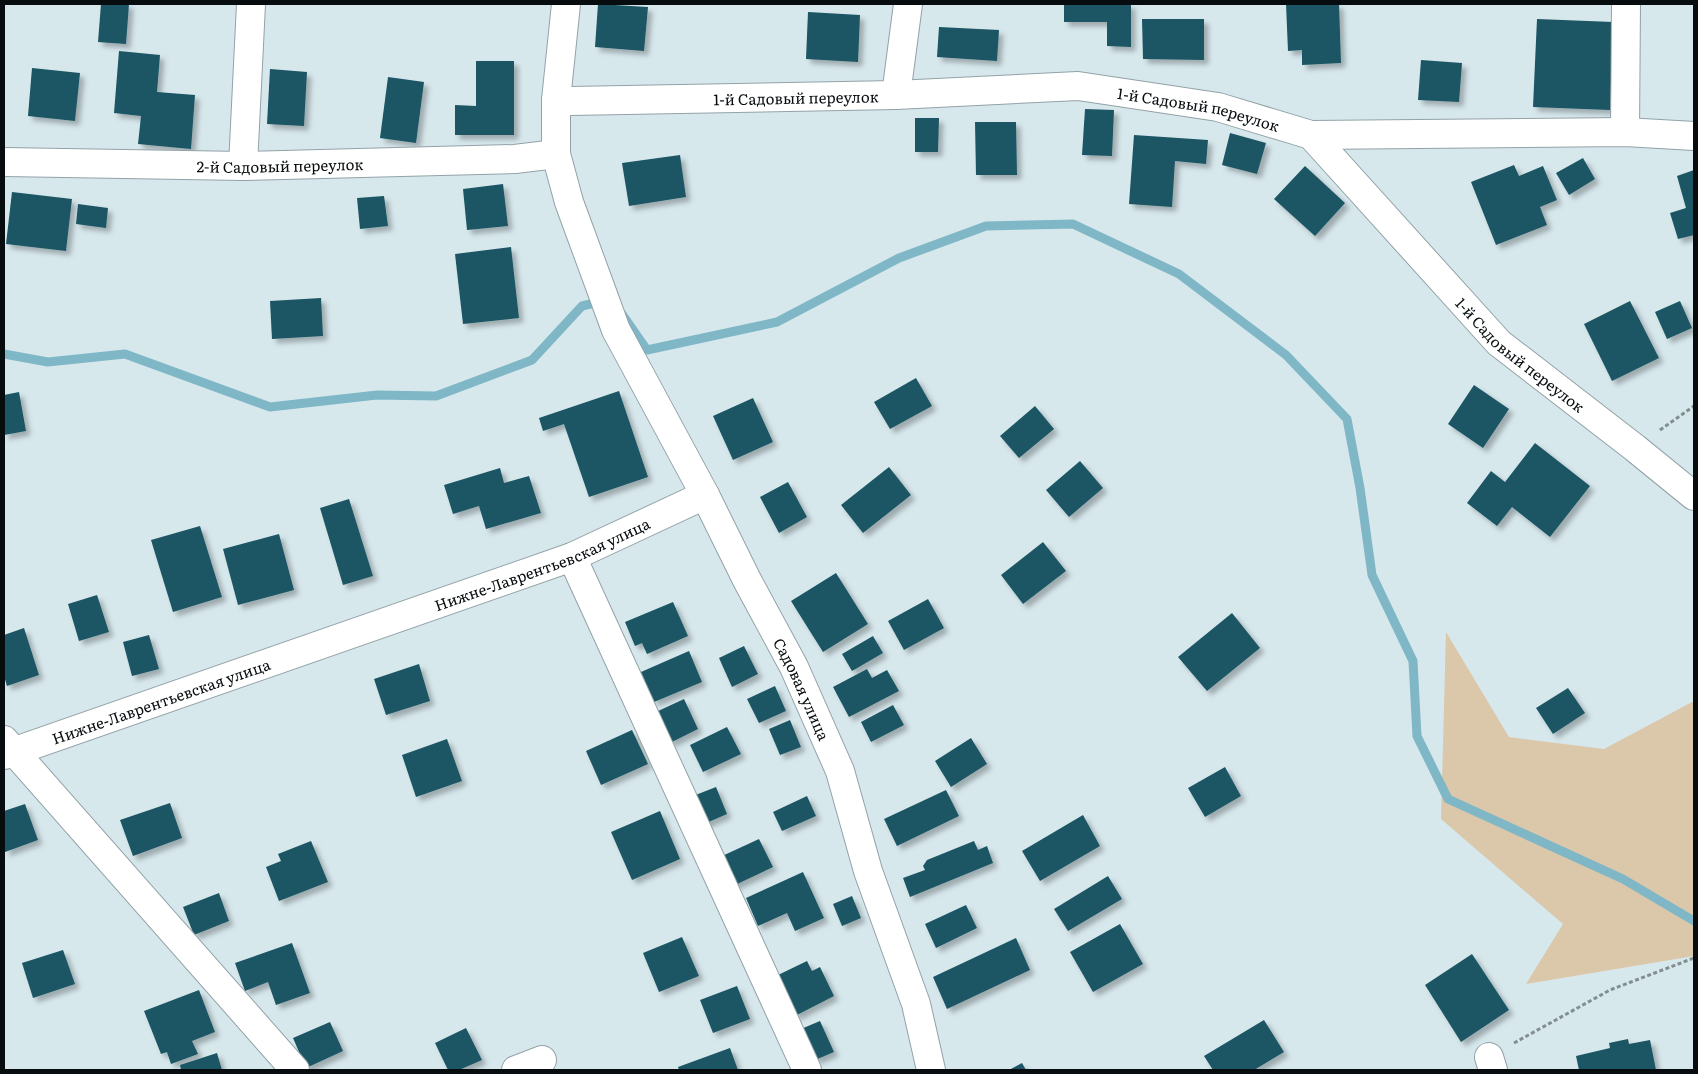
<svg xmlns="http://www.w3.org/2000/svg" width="1698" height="1074" font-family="Literata,serif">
	<defs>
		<filter id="shadow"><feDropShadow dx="4.5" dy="4.5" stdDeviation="2.5" flood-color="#0004"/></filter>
	</defs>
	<rect width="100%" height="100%" fill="#d7e8ed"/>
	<path fill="#dbc7a9" d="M1446,632l63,105 95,12 90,-48v255l-168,28 37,-60 -122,-105z"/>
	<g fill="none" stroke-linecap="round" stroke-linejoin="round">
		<g stroke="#7fb7c7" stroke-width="9">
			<path d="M622,314l25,36 130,-28 122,-64 87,-32 87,-2 106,50 107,81 61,64 13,69 12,87 41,86 4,75 31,63 175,80 71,42"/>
			<path d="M4,354l44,8 77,-8 145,53 107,-12 59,1 96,-36 50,-54 21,-5"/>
		</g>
	</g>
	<g fill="#1b5563" filter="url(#shadow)">
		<path d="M101,4h28l-3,40 -28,-2z"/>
		<path d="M598,4l50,3 -4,44 -49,-4z"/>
		<path d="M1064,4h67v43l-24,-1v-24h-43z"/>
		<path d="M1286,4h53l2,59 -39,2v-15l-14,1z"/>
		<path d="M808,12l52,3 -2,47 -52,-3z"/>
		<path d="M1142,19h62v41l-61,-1z"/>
		<path d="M1537,19l76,3 -3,88 -77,-3z"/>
		<path d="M939,27l60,3 -2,31 -60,-4z"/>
		<path d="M119,51l41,4 -3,37 38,3 -4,54 -53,-5 3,-28 -27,-3z"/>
		<path d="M1421,60l41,3 -3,39 -41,-2z"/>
		<path d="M476,61h38v74h-59v-30l21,1z"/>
		<path d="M32,68l48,5 -5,48 -47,-5z"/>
		<path d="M270,69l37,3 -3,54 -37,-2z"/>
		<path d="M388,77l36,5 -8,61 -36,-5z"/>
		<path d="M1085,109l29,1 -2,46 -30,-1z"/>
		<path d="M915,118h24l-1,34h-23z"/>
		<path d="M975,122h41l1,53h-41z"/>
		<path d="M1230,133l36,10 -9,31 -35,-9z"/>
		<path d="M1134,135l74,5 -2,24 -31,-3 -3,46 -43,-3z"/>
		<path d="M680,155l6,42 -57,9 -7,-43z"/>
		<path d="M1583,158l12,21 -26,16 -13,-22z"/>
		<path d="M1514,165l5,11 24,-10 14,34 -17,7 7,18 -51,20 -25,-63z"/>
		<path d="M1305,166l40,37 -30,33 -41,-37z"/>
		<path d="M1694,170v65l-16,4 -8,-26 16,-5 -9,-32z"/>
		<path d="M503,184l5,42 -41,4 -4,-41z"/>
		<path d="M12,192l60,7 -6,52 -60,-7z"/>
		<path d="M384,196l4,30 -28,3 -3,-31z"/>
		<path d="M78,204l30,4 -2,20 -30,-4z"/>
		<path d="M511,247l8,71 -56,6 -8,-70z"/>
		<path d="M321,298l2,38 -51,3 -2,-38z"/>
		<path d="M1630,301l29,57 -47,23 -28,-57z"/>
		<path d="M1680,301l12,27 -25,11 -12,-27z"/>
		<path d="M916,378l16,28 -42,23 -16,-27z"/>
		<path d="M1474,385l35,24 -26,39 -35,-24z"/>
		<path d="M619,391l29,86 -59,20 -25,-73 -21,7 -4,-13z"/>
		<path d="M19,392l7,39 -22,4v-40z"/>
		<path d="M753,398l20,44 -40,18 -20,-44z"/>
		<path d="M1035,406l19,23 -35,29 -19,-22z"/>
		<path d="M1535,443l55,43 -40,51 -38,-30 -15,19 -30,-23 24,-32 14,11z"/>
		<path d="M1080,461l23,27 -34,29 -23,-27z"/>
		<path d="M889,467l22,28 -48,38 -22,-28z"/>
		<path d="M500,468l4,15 25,-7 12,37 -55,16 -7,-23 -26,8 -9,-29z"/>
		<path d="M788,482l19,35 -28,16 -19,-36z"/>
		<path d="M349,499l24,77 -30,9 -23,-77z"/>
		<path d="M200,526l22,71 -49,15 -22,-72z"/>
		<path d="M279,534l15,56 -56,15 -15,-56z"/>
		<path d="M1043,542l23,29 -43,33 -22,-29z"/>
		<path d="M836,573l32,51 -45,28 -32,-51z"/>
		<path d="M97,595l12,37 -30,9 -11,-37z"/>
		<path d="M928,599l16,29 -40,22 -16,-29z"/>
		<path d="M673,602l15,34 -41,18 -5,-11 -7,3 -10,-24z"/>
		<path d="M1232,613l28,35 -53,43 -29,-34z"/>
		<path d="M24,628l15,47 -32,11 -3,-10v-41z"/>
		<path d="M149,635l10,34 -27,7 -9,-34z"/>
		<path d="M873,636l10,17 -31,18 -10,-17z"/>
		<path d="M744,646l14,28 -26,13 -13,-29z"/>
		<path d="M689,651l13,31 -48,20 -13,-30z"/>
		<path d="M419,664l11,37 -44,14 -12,-36z"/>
		<path d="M867,669l5,9 15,-8 12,21 -50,26 -16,-30z"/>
		<path d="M775,686l11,25 -27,12 -12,-24z"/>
		<path d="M1568,688l17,25 -32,21 -17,-26z"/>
		<path d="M684,699l14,30 -28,14 -14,-31z"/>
		<path d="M893,705l11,20 -33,17 -10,-20z"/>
		<path d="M790,720l11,27 -21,8 -11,-26z"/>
		<path d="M727,727l14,27 -38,18 -13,-27z"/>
		<path d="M632,730l16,34 -47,21 -15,-34z"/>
		<path d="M971,738l16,26 -36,23 -16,-26z"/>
		<path d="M447,739l15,42 -46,16 -14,-42z"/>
		<path d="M1225,767l16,29 -36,21 -17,-29z"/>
		<path d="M716,787l11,27 -23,10 -11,-28z"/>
		<path d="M946,790l13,26 -62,30 -13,-27z"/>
		<path d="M807,796l9,20 -34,15 -9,-19z"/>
		<path d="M170,803l12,35 -49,18 -13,-36z"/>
		<path d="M25,804l13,36 -33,12 -1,-41z"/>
		<path d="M660,811l20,48 -48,21 -21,-48z"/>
		<path d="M1083,815l17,31 -60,35 -18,-30z"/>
		<path d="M759,839l14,28 -40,19 -13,-29z"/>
		<path d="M311,841l17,41 -49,19 -13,-34 15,-6 -3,-7z"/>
		<path d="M974,841l4,9 9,-4 6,17 -83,34 -7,-19 22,-8 -2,-4 4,-6z"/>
		<path d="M803,872l21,46 -29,13 -8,-18 -29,13 -12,-28z"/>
		<path d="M1108,876l14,23 -54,32 -14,-22z"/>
		<path d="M219,893l10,28 -35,14 -11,-28z"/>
		<path d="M852,896l9,22 -19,8 -9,-22z"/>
		<path d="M966,905l11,23 -41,20 -11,-24z"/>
		<path d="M1120,924l23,40 -50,28 -23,-40z"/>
		<path d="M682,937l17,39 -40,16 -16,-39z"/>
		<path d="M1016,938l14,32 -83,39 -14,-32z"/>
		<path d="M292,943l18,50 -34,12 -8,-23 -23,9 -10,-28z"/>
		<path d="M63,950l12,34 -42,14 -11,-35z"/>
		<path d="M1472,954l37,56 -48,32 -36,-57z"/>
		<path d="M807,961l5,10 8,-4 14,29 -39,20 -19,-40z"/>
		<path d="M737,986l13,33 -37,14 -13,-33z"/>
		<path d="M199,990l16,42 -23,9 6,13 -27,10 -4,-12 -6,2 -17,-43z"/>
		<path d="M1264,1020l20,32 -30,18h-41l-9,-14z"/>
		<path d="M820,1021l14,31 -19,8 -14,-31z"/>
		<path d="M330,1022l13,29 -37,17 -13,-30z"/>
		<path d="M466,1028l16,32 -23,10h-11l-13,-27z"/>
		<path d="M1628,1039l1,5 21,-4 6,30h-77l-3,-14 34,-8 -1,-5z"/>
		<path d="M730,1048l8,22h-59l-1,-3z"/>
		<path d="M217,1053l5,17h-41l-1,-5z"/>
		<path d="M1022,1063l4,7h-17z"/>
	</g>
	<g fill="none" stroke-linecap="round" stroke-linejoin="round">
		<defs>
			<g id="minor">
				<path id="s1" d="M566,4l-10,96v54l13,48 47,128 89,165 42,85 47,87 46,104 28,100 48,133 15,66"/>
				<path d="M896,95l12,-91"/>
				<path id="s2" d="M556,100l14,1 326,-6 182,-9 140,21 93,28 188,208 136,105 59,48"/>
				<path d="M1625,132l1,-128"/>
				<path d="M1311,135l314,-3 69,4"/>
				<path id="s3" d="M4,162l239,4 272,-7 41,-5"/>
				<path d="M243,166l8,-162"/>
				<path d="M572,557l235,513"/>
				<path d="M4,740l291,330"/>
				<path id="s4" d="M4,755l568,-198 133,-62"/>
				<path d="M1489,1057l4,13"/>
				<path d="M516,1070l26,-10"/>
			</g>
		</defs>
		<use href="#minor" stroke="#92a2a7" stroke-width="30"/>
		<g stroke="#828e92" stroke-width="3" stroke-dasharray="4 2.5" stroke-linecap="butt">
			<path d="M1660,430l34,-24"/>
			<path d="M1514,1043l96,-53 84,-32"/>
		</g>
		<use href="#minor" stroke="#fff" stroke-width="28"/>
	</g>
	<g text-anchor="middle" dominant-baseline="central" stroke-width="5" stroke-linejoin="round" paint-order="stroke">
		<g font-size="15" fill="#070c0e" stroke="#d7e8ed">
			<text stroke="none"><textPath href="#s2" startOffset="240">1-й Садовый переулок</textPath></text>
			<text stroke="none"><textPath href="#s2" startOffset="645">1-й Садовый переулок</textPath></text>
			<text stroke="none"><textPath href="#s3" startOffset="276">2-й Садовый переулок</textPath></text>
			<text stroke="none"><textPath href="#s2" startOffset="1065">1-й Садовый переулок</textPath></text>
			<text stroke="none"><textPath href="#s4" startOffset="571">Нижне-Лаврентьевская улица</textPath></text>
			<text stroke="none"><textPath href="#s1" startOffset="741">Садовая улица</textPath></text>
			<text stroke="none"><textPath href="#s4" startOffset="166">Нижне-Лаврентьевская улица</textPath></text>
		</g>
	</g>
	<rect width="1698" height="1074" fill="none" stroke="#070c0e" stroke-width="10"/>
</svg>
